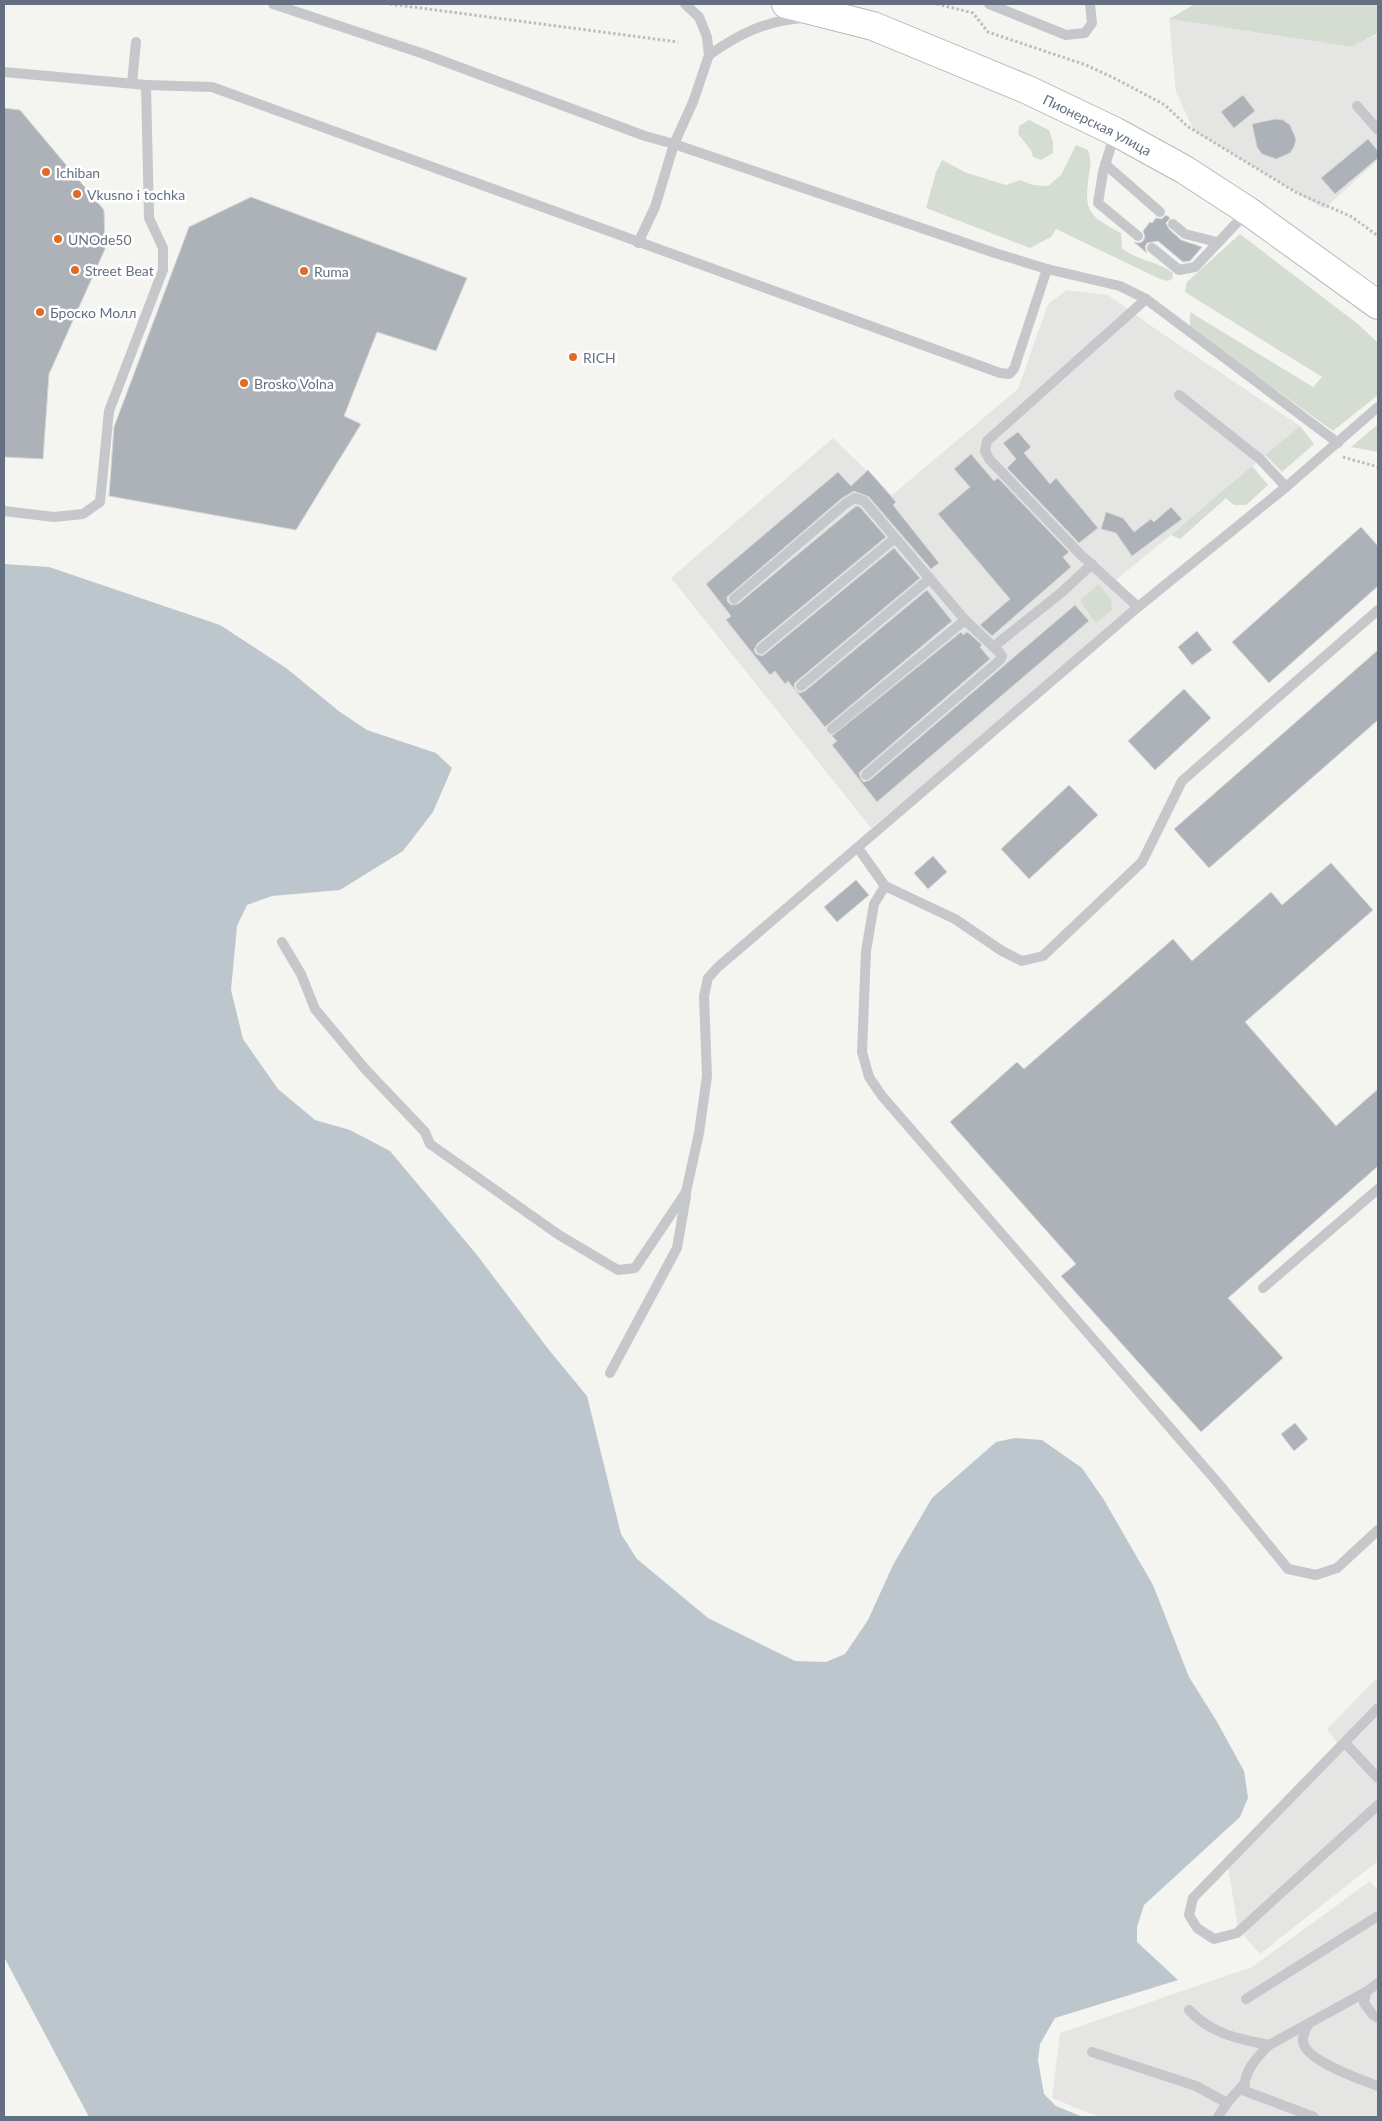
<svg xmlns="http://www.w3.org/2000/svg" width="1382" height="2121" font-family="Lato,sans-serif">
	<rect width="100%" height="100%" fill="#f4f5f1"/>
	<g fill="#e5e6e4">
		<path d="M1169,19l183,28 26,-13v126l-54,49 -130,-78 -18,-39z"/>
		<path d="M1067,290l41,5 52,37 140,94 -129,109 -59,48 23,28 -264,217 -200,-250 162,-140 59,57 126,-106 30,-85z"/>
		<path d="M1378,1677v184l-118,93 -22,-25 -11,-69 113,-113 -13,-18z"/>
		<path d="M1370,1881l8,9v227h-279l-47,-19 8,-65 192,-66z"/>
	</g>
	<g fill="#d5dcd2">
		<path d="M1195,4h183v29l-26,14 -183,-28z"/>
		<path d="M1029,120l20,10 4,12v11l-12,7 -8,-3 -2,-7 -13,-16 1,-8z"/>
		<path d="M1076,145l12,5c3,9 3,15 1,24 -5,37 -2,41 32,59l1,15c15,13 36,13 51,25l-1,6 -4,2 -8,-2 -104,-50 -5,8 -21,11 -104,-40 10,-36 6,-12 25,13 39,12 14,-5 13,5 15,1 13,-11z"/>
		<path d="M1240,234l118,90 20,19v52l-45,36 -143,-103v-16l123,75 9,-10 -137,-85 2,-10z"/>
		<path d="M1378,424v28l-27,-5z"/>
		<path d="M1300,426l14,18 -32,28 -17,-17z"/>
		<path d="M1252,466l16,19 -22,20h-12l-8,-7 -46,41 -9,-4z"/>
		<path d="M1099,584l12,16 1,10 -16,13 -15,-20v-4z"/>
	</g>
	<path fill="#bdc6cc" d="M4,564l45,3 171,58 66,43 54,44 27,18 69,23 16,15 -19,44 -30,39 -63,39 -68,6 -25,9 -10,21 -6,64 12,49 35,50 37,31 35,10 40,21 87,104 72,95 38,46 34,138 16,25 71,59 87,43 31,1 19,-8 23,-34 25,-55 39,-67 64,-56 19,-4 27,2 40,28 22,32 49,85 36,92 27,43 28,51 4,27 -8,19 -96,88 -7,22v15l41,38 -123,38 -15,26 -2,16 6,34 12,12 27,11h-994l-85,-160z"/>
	<g fill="#adb2b9" stroke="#d6d6d4">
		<path d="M1243,95l12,16 -21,17 -13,-16z"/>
		<path d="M4,108l16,2 84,100 1,39 -56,125 -6,85 -39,-2z"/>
		<path d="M1275,119l8,1 7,5 6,14 -2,8 -4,6 -14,6 -14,-5 -5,-7 -5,-23z"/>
		<path d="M1368,139l10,12v7l-43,36 -14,-16z"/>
		<path d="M251,197l216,81 -31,73 -59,-19 -33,84 17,8 -65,106 -187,-34 5,-69 75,-200z"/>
		<path d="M1166,215l4,3 -4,5 3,6 12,11 21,7 -12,14 -7,1 -25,-21 -11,2 -2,4 2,6 -13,-11 6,1 3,-2 2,-4 -2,-6 7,-9 2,1 4,-5 6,1z"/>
		<path d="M1018,432l13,15 -7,6 26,31 6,-6 42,50 -19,15 -72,-75 9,-9 -13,-16z"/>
		<path d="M971,454l23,27 4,-3 71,74 -6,5 8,10 -79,69 -12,-11 30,-26 -72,-85 32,-27 -16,-18z"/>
		<path d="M868,470l28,32 -3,3 46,58 -8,6 -62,-72 -15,-6 -13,8 -114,98v4l4,4 7,-1 118,-98 4,1 26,30 -129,107 -3,6 2,4 6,2 3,-2 129,-106 26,30 -123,103 -3,3 1,6 4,3 6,-2 122,-101 25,31 -127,106 -37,-46 -3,3 -10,-13 -5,4 -44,-55 5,-4 -25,-32 132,-112 13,14z"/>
		<path d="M1171,507l11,12 -50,37 -16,-23 -15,-4 5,-17 17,6 11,14 17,-13 3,3z"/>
		<path d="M1361,527l17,19v40l-109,97 -37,-41z"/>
		<path d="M1075,605l14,16 -212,181 -45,-57 5,-4 -5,-5 129,-104 2,3 4,-3 3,2 12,11 -2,2 10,12 -128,111 -3,3 2,6 3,3 6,-2z"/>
		<path d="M1197,631l15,19 -20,15 -14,-18z"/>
		<path d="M1378,650v70l-169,148 -35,-39z"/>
		<path d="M1184,689l27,29 -56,52 -27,-29z"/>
		<path d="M1069,785l29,30 -69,64 -28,-30z"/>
		<path d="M933,856l14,16 -19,17 -14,-16z"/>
		<path d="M1331,863l42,47 -128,112 91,104 42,-37v77l-150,132 55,60 -82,74 -140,-156 15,-12 -126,-142 67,-60 7,7 149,-130 19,22 79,-69 11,13z"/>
		<path d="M856,880l13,15 -32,27 -13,-15z"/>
		<path d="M1295,1423l13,16 -14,12 -13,-17z"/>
	</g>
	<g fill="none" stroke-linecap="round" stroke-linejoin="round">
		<defs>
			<g id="primary">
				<path id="s1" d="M786,4l87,22 155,64 88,42 69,38 63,41 130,94"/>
			</g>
		</defs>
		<use href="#primary" stroke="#b5b8bd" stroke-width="30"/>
		<g stroke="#bcbdc0" stroke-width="3" stroke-dasharray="2.5 2.5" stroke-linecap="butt">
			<path d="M390,4l288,38"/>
			<path d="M937,4l36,9 15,19 98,33 30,14 49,26 22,21 110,67 55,24 26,19"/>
			<path d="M1343,457l35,10"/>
		</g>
		<g stroke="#c5c7cb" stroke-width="10">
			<path d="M273,4l151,50 221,82 29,8 19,-42 16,-47 -2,-18 -8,-20 -14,-13"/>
			<path d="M989,4l77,31 19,-2 7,-10 -2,-19"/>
			<path d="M709,55c30,-21 56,-34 93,-37"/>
			<path d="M4,72l142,13 3,133 14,30v22l-54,141 -9,91 -17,12 -29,3 -50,-6"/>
			<path d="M132,83l4,-41"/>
			<path d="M146,85l66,2 788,286 9,1 5,-5 33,-100"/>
			<path d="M1357,106l21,24"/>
			<path d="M1115,133l-12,39 -5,31 40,33"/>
			<path d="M1105,164l55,48"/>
			<path d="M1173,224l12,10 32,8"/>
			<path d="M638,243l17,-36 19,-63 321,109 52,16 73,17 26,13 192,144"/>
			<path d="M1152,248l27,22 16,-3 52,-55"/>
			<path d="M1179,395l81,64 26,28"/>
			<path d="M734,599l111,-95 10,-6 9,3 101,119 35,33 2,3 -2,4 -134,115"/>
			<path d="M1138,607l-57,-52 -92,-96 -4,-8 2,-10 159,-142"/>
			<path d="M993,647l69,-55 30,-28"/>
			<path d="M761,649l133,-110"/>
			<path d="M801,686l128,-107"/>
			<path d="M832,729l133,-109"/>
			<path d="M858,848l27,38 70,33 47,32 20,10 21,-5 99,-94 40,-81 196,-171"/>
			<path d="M885,886l-11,18 -8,47 -4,101 7,25 13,19 336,387 70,86 28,6 21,-7 41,-38"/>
			<path d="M282,942l19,32 14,35 51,61 59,62 5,12 129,91 59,35 17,-2 51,-76 13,-59 8,-57 -3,-80 4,-18 10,-11 420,-360 148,-120 92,-80"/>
			<path d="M1263,1288l115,-99"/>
			<path d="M610,1373l67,-125 9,-52"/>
			<path d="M1378,1708l-185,190 -4,17 8,13 17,11 23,-6 141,-128"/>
			<path d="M1345,1743l33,35"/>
			<path d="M1366,1992l-2,11 9,12 5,3"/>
			<path d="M1246,1999l132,-83"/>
			<path d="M1189,2010c22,24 50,29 80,35"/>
			<path d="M1309,2023c-3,6 -7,12 -6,19 3,19 59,38 75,44"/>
			<path d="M1092,2052l104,34 31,17 17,-19"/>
			<path d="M1218,2117l9,-14"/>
			<path d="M1314,2117l-69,-26c-3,-18 12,-34 24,-46l97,-53 12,-9"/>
		</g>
		<use href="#primary" stroke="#fff" stroke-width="28"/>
	</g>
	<g fill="#e16b25" stroke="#fff" stroke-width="2">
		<circle cx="46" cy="172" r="5"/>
		<circle cx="77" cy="194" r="5"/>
		<circle cx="58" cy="239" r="5"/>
		<circle cx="75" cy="270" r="5"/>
		<circle cx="304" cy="271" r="5"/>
		<circle cx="40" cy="312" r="5"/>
		<circle cx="573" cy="357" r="5"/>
		<circle cx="244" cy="383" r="5"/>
	</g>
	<g text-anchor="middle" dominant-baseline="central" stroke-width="5" stroke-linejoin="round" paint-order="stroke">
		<g font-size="14" fill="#647082" stroke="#fff">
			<text stroke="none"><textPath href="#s1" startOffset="335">Пионерская улица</textPath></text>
		</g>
		<g font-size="14" fill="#647082" stroke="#fff" text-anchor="start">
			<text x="56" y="172">Ichiban</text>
			<text x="87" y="194">Vkusno i tochka</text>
			<text x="68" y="239">UNOde50</text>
			<text x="85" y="270">Street Beat</text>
			<text x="314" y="271">Ruma</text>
			<text x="50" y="312">Броско Молл</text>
			<text x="583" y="357">RICH</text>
			<text x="254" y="383">Brosko Volna</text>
		</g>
	</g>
	<rect width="1382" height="2121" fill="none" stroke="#647082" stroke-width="10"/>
</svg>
